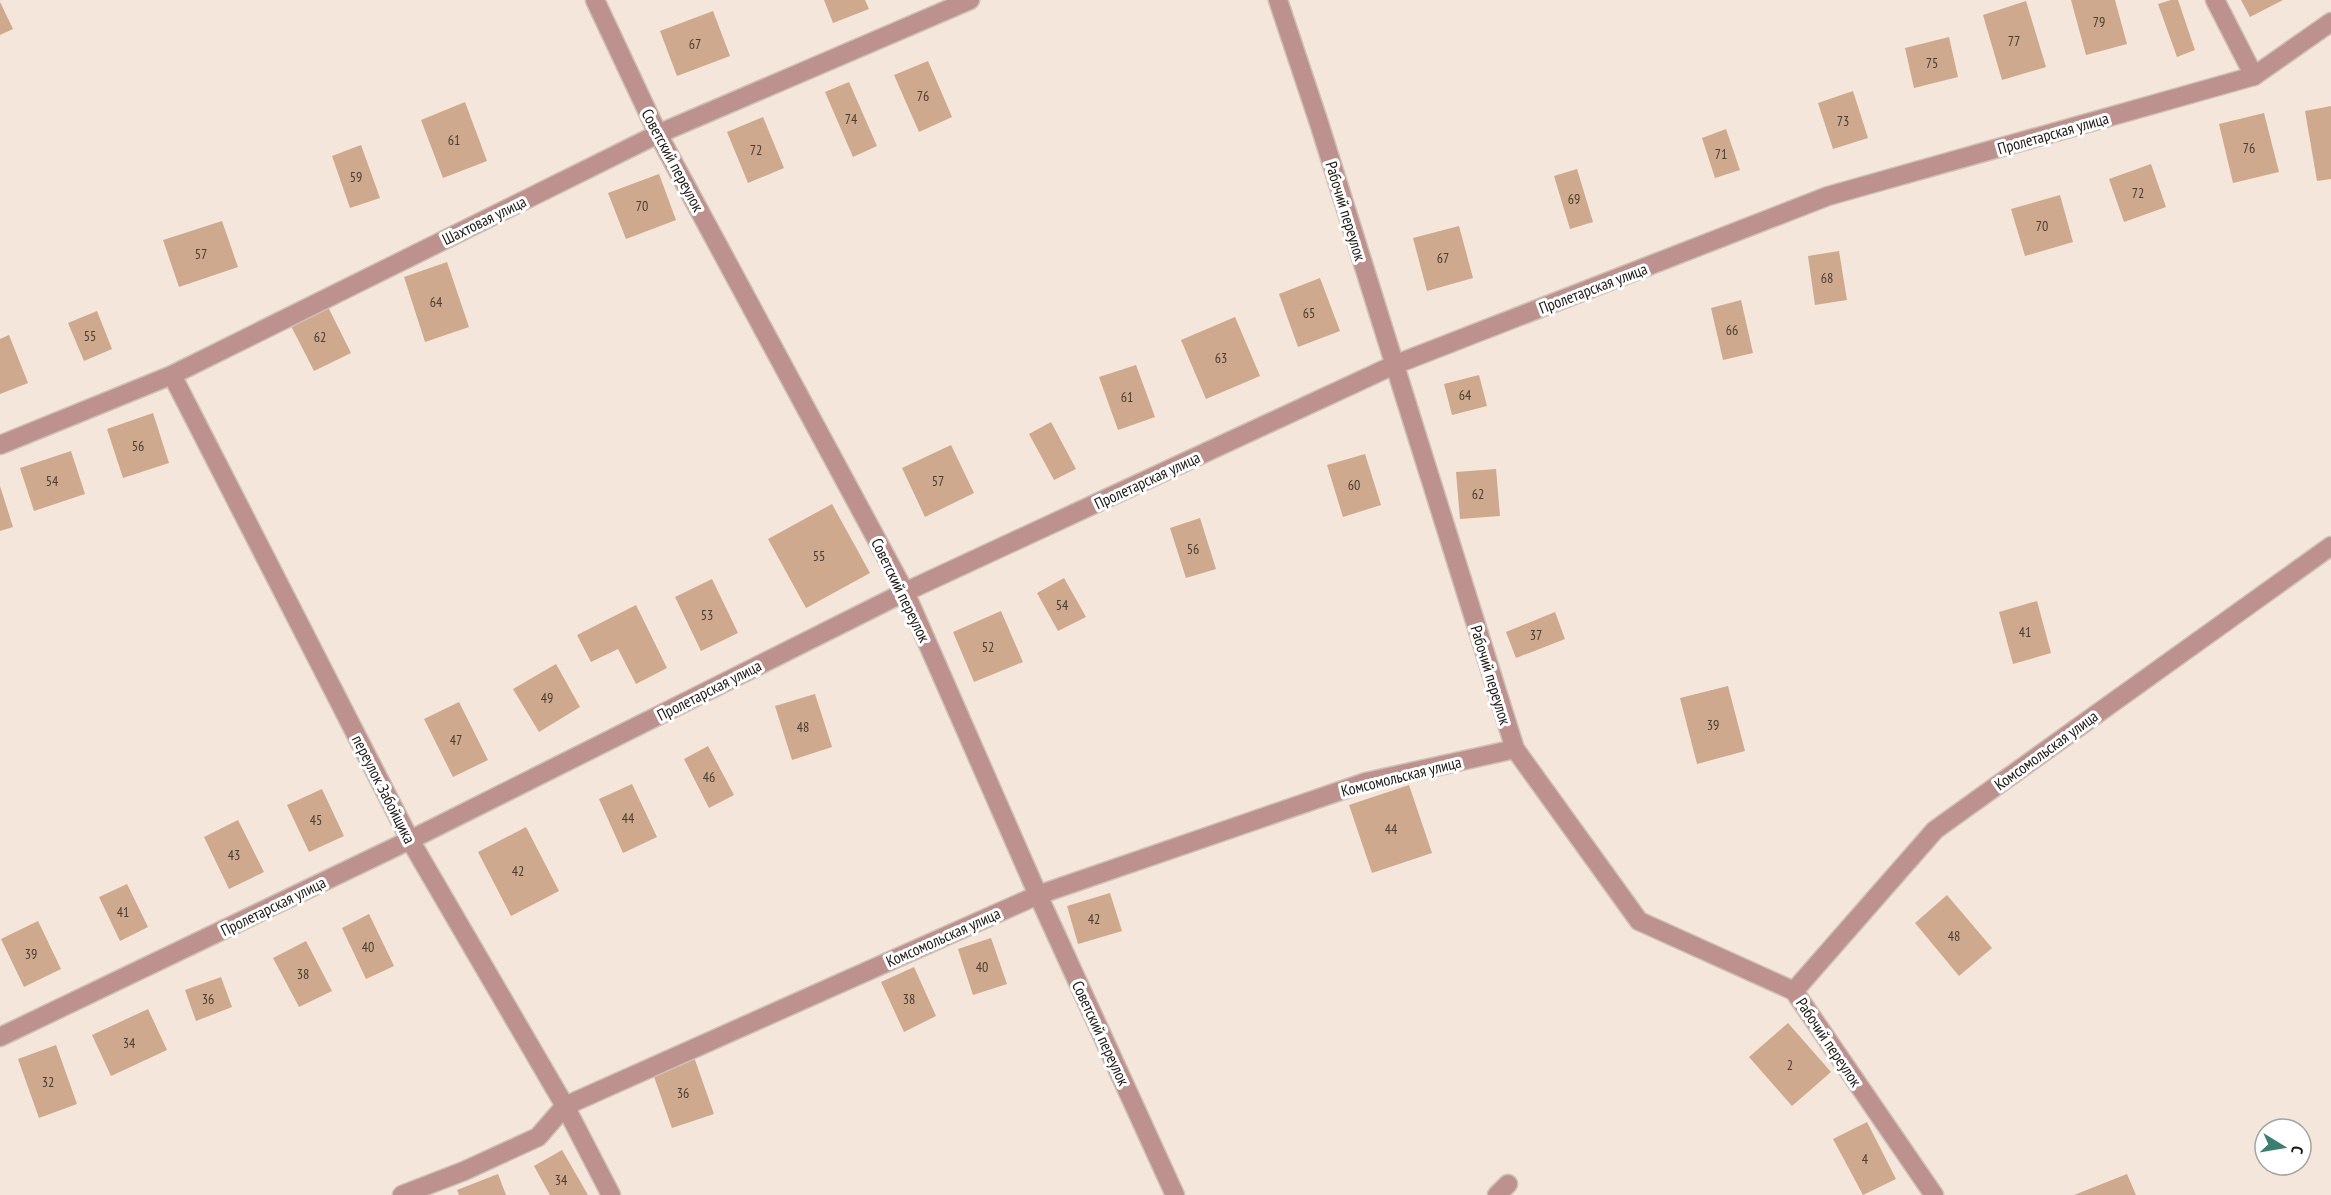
<svg xmlns="http://www.w3.org/2000/svg" width="2331" height="1195" font-family="'PT Sans Narrow',sans-serif">
	<rect width="100%" height="100%" fill="#f5e6db"/>
	<g fill="#cea98d">
		<path d="M824,0h41l4,9 -36,14z"/>
		<path d="M2071,0h44l12,44 -41,11z"/>
		<path d="M2171,0h7l17,50 -18,7 -19,-53z"/>
		<path d="M2241,0h42l-33,17z"/>
		<path d="M2026,1l20,66 -44,13 -19,-65z"/>
		<path d="M0,2l13,27 -13,6z"/>
		<path d="M713,11l17,45 -53,20 -17,-45z"/>
		<path d="M1949,37l9,40 -44,11 -9,-40z"/>
		<path d="M928,61l24,56 -33,15 -25,-57z"/>
		<path d="M849,82l28,64 -24,11 -28,-65z"/>
		<path d="M1853,91l15,47 -35,11 -15,-46z"/>
		<path d="M465,102l22,59 -44,17 -22,-58z"/>
		<path d="M2331,106v73l-14,2 -12,-70z"/>
		<path d="M2264,113l15,59 -46,11 -14,-59z"/>
		<path d="M763,117l21,51 -36,15 -21,-51z"/>
		<path d="M1726,129l14,41 -25,8 -13,-40z"/>
		<path d="M361,145l19,53 -30,10 -18,-52z"/>
		<path d="M2151,164l15,43 -42,15 -15,-43z"/>
		<path d="M1577,169l16,53 -23,7 -16,-53z"/>
		<path d="M659,174l17,46 -50,19 -18,-46z"/>
		<path d="M2060,195l13,47 -48,14 -14,-47z"/>
		<path d="M222,221l16,46 -59,20 -16,-47z"/>
		<path d="M1459,226l14,52 -46,13 -14,-53z"/>
		<path d="M1839,251l8,49 -32,5 -7,-49z"/>
		<path d="M447,262l22,65 -44,15 -21,-65z"/>
		<path d="M1320,278l20,53 -42,16 -19,-53z"/>
		<path d="M1741,300l12,53 -30,7 -12,-52z"/>
		<path d="M326,303l25,50 -37,18 -25,-49z"/>
		<path d="M97,311l15,38 -28,12 -16,-38z"/>
		<path d="M1235,317l25,59 -54,23 -25,-59z"/>
		<path d="M9,335l19,48 -28,11v-55z"/>
		<path d="M1136,365l19,52 -37,13 -19,-53z"/>
		<path d="M1479,375l8,31 -35,9 -8,-31z"/>
		<path d="M153,413l16,50 -46,15 -16,-49z"/>
		<path d="M1051,422l25,47 -22,11 -25,-46z"/>
		<path d="M951,445l23,48 -49,24 -23,-49z"/>
		<path d="M71,451l14,43 -51,17 -14,-43z"/>
		<path d="M1365,454l16,51 -38,12 -16,-52z"/>
		<path d="M1496,469l4,47 -40,3 -4,-47z"/>
		<path d="M0,486l13,41 -13,4z"/>
		<path d="M832,504l38,69 -64,35 -38,-69z"/>
		<path d="M1200,518l16,51 -30,9 -16,-50z"/>
		<path d="M1064,578l22,39 -28,14 -21,-38z"/>
		<path d="M712,579l26,54 -37,18 -26,-54z"/>
		<path d="M2037,601l14,52 -38,11 -14,-52z"/>
		<path d="M636,605l31,63 -31,16 -18,-35 -27,13 -14,-27z"/>
		<path d="M1001,611l22,51 -49,20 -21,-50z"/>
		<path d="M1555,612l10,27 -49,19 -10,-26z"/>
		<path d="M556,664l24,43 -41,25 -26,-43z"/>
		<path d="M1728,686l17,65 -48,13 -17,-66z"/>
		<path d="M815,694l17,53 -40,13 -17,-54z"/>
		<path d="M459,702l29,58 -35,17 -29,-58z"/>
		<path d="M708,746l26,49 -25,13 -25,-49z"/>
		<path d="M632,784l25,53 -34,16 -24,-54z"/>
		<path d="M1409,785l23,68 -60,20 -23,-68z"/>
		<path d="M322,789l22,47 -35,16 -22,-47z"/>
		<path d="M238,820l26,52 -35,17 -25,-52z"/>
		<path d="M526,827l33,64 -48,25 -33,-64z"/>
		<path d="M127,884l21,43 -28,14 -21,-44z"/>
		<path d="M1110,893l12,38 -44,13 -11,-38z"/>
		<path d="M1947,895l45,53 -33,28 -44,-53z"/>
		<path d="M369,914l25,52 -28,13 -24,-51z"/>
		<path d="M38,921l23,48 -37,18 -23,-48z"/>
		<path d="M991,938l16,46 -34,11 -15,-46z"/>
		<path d="M306,941l26,50 -33,16 -26,-49z"/>
		<path d="M914,967l22,49 -32,16 -23,-50z"/>
		<path d="M221,977l11,30 -36,14 -11,-31z"/>
		<path d="M148,1009l19,41 -56,26 -19,-41z"/>
		<path d="M1788,1023l43,49 -39,34 -43,-49z"/>
		<path d="M56,1045l21,59 -38,14 -21,-59z"/>
		<path d="M694,1057l20,57 -42,14 -20,-57z"/>
		<path d="M1867,1122l29,57 -33,16 -30,-56z"/>
		<path d="M562,1150l26,45h-38l-16,-29z"/>
		<path d="M498,1174l8,21h-47l-2,-5z"/>
		<path d="M2127,1174l9,21h-62z"/>
	</g>
	<g fill="none" stroke-linecap="round" stroke-linejoin="round">
		<defs>
			<g id="minor">
				<path d="M595,0l63,134 247,458 133,303 137,300"/>
				<path d="M1278,0l41,123 196,626 124,172 155,70 140,204"/>
				<path d="M2215,0l39,76"/>
				<path d="M172,375l238,465 155,266 46,89"/>
				<path d="M0,445l172,-70 486,-241 312,-134"/>
				<path d="M1794,991l141,-161 396,-284"/>
				<path d="M0,1037l410,-197 495,-248 489,-227 434,-169 426,-120 77,-54"/>
				<path d="M402,1195l62,-24 74,-34 27,-31 473,-211 328,-113 149,-33"/>
				<path d="M1497,1195l11,-11"/>
			</g>
		</defs>
		<use href="#minor" stroke="#cec1b7" stroke-width="21"/>
		<use href="#minor" stroke="#bd918e" stroke-width="18"/>
	</g>
	<g text-anchor="middle" dominant-baseline="central" stroke-width="6" stroke-linejoin="round" paint-order="stroke">
		<g font-size="14" fill="#493c32">
			<text x="2099" y="22">79</text>
			<text x="2014" y="41">77</text>
			<text x="695" y="44">67</text>
			<text x="1932" y="63">75</text>
			<text x="923" y="96">76</text>
			<text x="851" y="119">74</text>
			<text x="1843" y="121">73</text>
			<text x="454" y="140">61</text>
			<text x="2249" y="148">76</text>
			<text x="756" y="150">72</text>
			<text x="1721" y="154">71</text>
			<text x="356" y="177">59</text>
			<text x="2138" y="193">72</text>
			<text x="1574" y="199">69</text>
			<text x="642" y="206">70</text>
			<text x="2042" y="226">70</text>
			<text x="201" y="254">57</text>
			<text x="1443" y="258">67</text>
			<text x="1827" y="278">68</text>
			<text x="436" y="302">64</text>
			<text x="1309" y="313">65</text>
			<text x="1732" y="330">66</text>
			<text x="90" y="336">55</text>
			<text x="320" y="337">62</text>
			<text x="1221" y="358">63</text>
			<text x="1465" y="395">64</text>
			<text x="1127" y="397">61</text>
			<text x="138" y="446">56</text>
			<text x="52" y="481">54</text>
			<text x="938" y="481">57</text>
			<text x="1354" y="485">60</text>
			<text x="1478" y="494">62</text>
			<text x="1193" y="549">56</text>
			<text x="819" y="556">55</text>
			<text x="1062" y="605">54</text>
			<text x="707" y="615">53</text>
			<text x="2025" y="632">41</text>
			<text x="1536" y="635">37</text>
			<text x="988" y="647">52</text>
			<text x="547" y="698">49</text>
			<text x="1713" y="725">39</text>
			<text x="803" y="727">48</text>
			<text x="456" y="740">47</text>
			<text x="709" y="777">46</text>
			<text x="628" y="818">44</text>
			<text x="316" y="820">45</text>
			<text x="1391" y="829">44</text>
			<text x="234" y="855">43</text>
			<text x="518" y="871">42</text>
			<text x="123" y="912">41</text>
			<text x="1094" y="919">42</text>
			<text x="1954" y="936">48</text>
			<text x="368" y="947">40</text>
			<text x="31" y="954">39</text>
			<text x="982" y="967">40</text>
			<text x="303" y="974">38</text>
			<text x="208" y="999">36</text>
			<text x="909" y="999">38</text>
			<text x="129" y="1043">34</text>
			<text x="1790" y="1065">2</text>
			<text x="48" y="1082">32</text>
			<text x="683" y="1093">36</text>
			<text x="1865" y="1159">4</text>
			<text x="561" y="1180">34</text>
		</g>
		<g font-size="16" fill="#1d1814" stroke="#fff">
			<text transform="translate(2053 133) rotate(-16)">Пролетарская улица</text>
			<text transform="translate(673 160) rotate(62)">Советский переулок</text>
			<text transform="translate(1346 211) rotate(73)">Рабочий переулок</text>
			<text transform="translate(484 220) rotate(-26)">Шахтовая улица</text>
			<text transform="translate(1593 288) rotate(-21)">Пролетарская улица</text>
			<text transform="translate(1147 480) rotate(-25)">Пролетарская улица</text>
			<text transform="translate(901 590) rotate(64)">Советский переулок</text>
			<text transform="translate(1491 675) rotate(73)">Рабочий переулок</text>
			<text transform="translate(709 690) rotate(-27)">Пролетарская улица</text>
			<text transform="translate(2046 750) rotate(-36)">Комсомольская улица</text>
			<text transform="translate(1401 776) rotate(-14)">Комсомольская улица</text>
			<text transform="translate(384 789) rotate(63)">переулок Забойщика</text>
			<text transform="translate(273 906) rotate(-26)">Пролетарская улица</text>
			<text transform="translate(943 937) rotate(-24)">Комсомольская улица</text>
			<text transform="translate(1101 1033) rotate(65)">Советский переулок</text>
			<text transform="translate(1829 1042) rotate(56)">Рабочий переулок</text>
		</g>
	</g>
	<g transform="translate(2283 1147) rotate(101)"><circle r="28" fill="#ffffff" stroke="#a5a3a1" stroke-width="1.5"/>
	<path d="M0-4.5L10 22L0 15L-10 22Z" fill="#3c7e70"/>
	<text y="-9" font-size="16" font-weight="bold" text-anchor="middle" fill="#1d1814">С</text>
	</g>
</svg>
